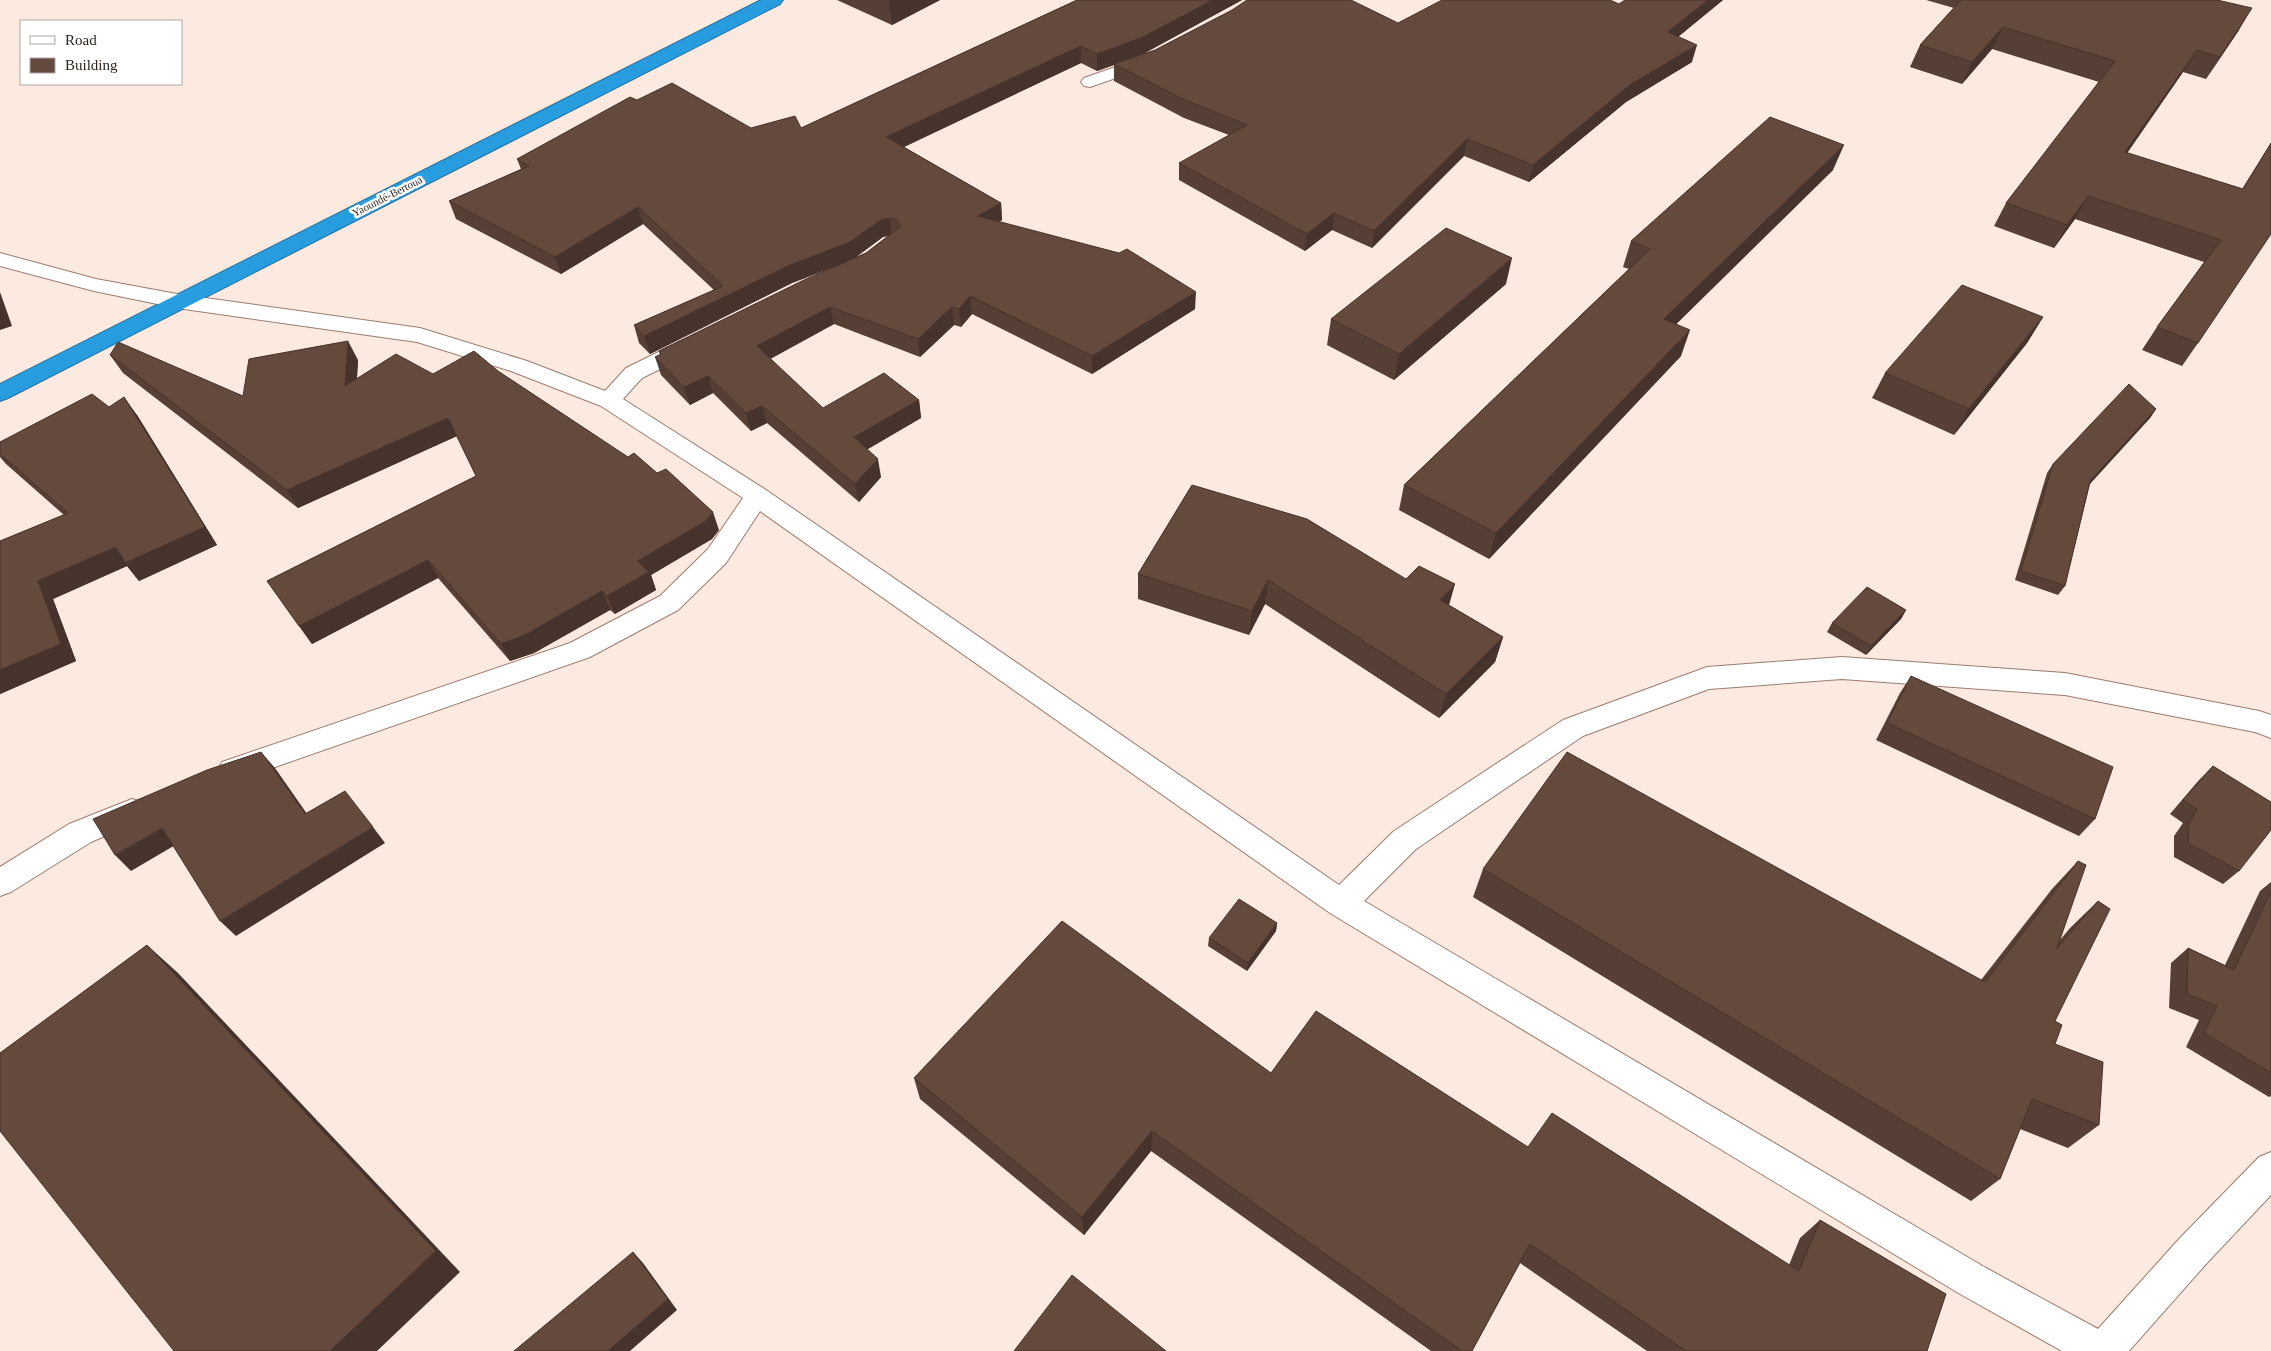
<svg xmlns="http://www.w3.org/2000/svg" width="2271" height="1351" font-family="Georgia,serif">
	<rect width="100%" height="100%" fill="#fce9e0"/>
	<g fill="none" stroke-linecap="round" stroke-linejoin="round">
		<defs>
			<g id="minor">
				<path d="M1150,55l6,1 3,4 -3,4 -66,23 -6,-1 -3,-4 3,-4z"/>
				<path d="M0,253l96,26 81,15 243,34 107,33 78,30 21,-23 57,-28 8,-2 8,2 3,5 -3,5 -57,28 -19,21 143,91 573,395 55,-54 169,-111 144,-53 135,-10 223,16 194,38 12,4v23l-16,-6 -190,-37 -223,-16 -133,10 -126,47 -167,113 -52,52 622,367 112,61 82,-91 79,-81 12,-5v43l-65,69 -77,87h-67l-102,-57 -630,-381 -570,-402 -34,52 -48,47 -88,47 -358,125 -10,-4 -4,-8 4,-8 348,-119 90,-47 48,-47 35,-51 -142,-92 -90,-35 -94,-29 -240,-34 -83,-17 -94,-25z"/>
				<path d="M132,799l10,3 5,9 -5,9 -51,22 -80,50 -11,4v-29l69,-43z"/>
			</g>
			<path id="highway" d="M761,0h22l-3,4 -772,394 -8,3v-17z"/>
		</defs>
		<use href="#minor" stroke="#9a7d70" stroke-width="2"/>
		<use href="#highway" stroke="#29729b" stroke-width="2"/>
		<use href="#minor" fill="#fff" fill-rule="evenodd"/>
		<use href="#highway" fill="#279ddf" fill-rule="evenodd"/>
	</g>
	<g fill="#563f34" fill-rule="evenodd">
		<path d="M837,0h103l-48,25z"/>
		<path d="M1077,0h165l-97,53 253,-30 221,-19 6,-4h98l-45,37 14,25 -66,40 -97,80 -65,-26 -92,92 -40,-18 -27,21 -126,-71v-17l50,-28 -45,-17 -70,-37v-16l-17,6 -16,-8 -177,84 97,56 1,17 -3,2 196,87 -103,65 -120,-60 -11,13 -7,-2 -34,32 -86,-33 -64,35 53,49 96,-8 2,18 -54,31 14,28 -22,25 -92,-79 -16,8 -38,-38 -23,12 -29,-30 -6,-18 5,-2 -1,-4 178,-85 -45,17 -142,71 -11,-11 -5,-18 80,-35 -71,-66 -82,50 -105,-55 -7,-18 72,-32 -4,-10 120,-59 114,28h50zM888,236l-22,17 -11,5 28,-21z"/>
		<path d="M1926,0h291l22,30 -33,49 -23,-7 -56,81 115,36 29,-46 -73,200 -16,23 -40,-16 15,-23 47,-65 -129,-43 -21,29 -60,-22 12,-23 93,-121 -107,-33 -30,35 -52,-17 10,-22 34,-37z"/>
		<path d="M1833,170l-157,154 5,32 -192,203 -90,-49 5,-25 225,-216 -6,-2 8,-26z"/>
		<path d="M1506,284l-112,96 -67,-35 4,-26z"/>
		<path d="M2043,317l-16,26 -73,92 -82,-37 13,-25z"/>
		<path d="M110,355l133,41 115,-36 -1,19 76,-5 65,-3 221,159 -7,9 -61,36 5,15 -41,24 -5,-4 -76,43 -24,8 -72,-83 -126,66 -45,-63 209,-105 -19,-40 -159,72 -175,-135z"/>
		<path d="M109,407l28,8 80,130 -78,36 -12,-15 -74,33 23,62 -76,33v-153l64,-26 -58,-51 -6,-7v-15z"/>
		<path d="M2156,409l-6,9 -60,66 -25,102 -7,9 -43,-15 32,-107 6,-9z"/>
		<path d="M1192,485l257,120 54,32 -8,25 -56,56 -174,-114 -16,31 -111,-36v-25z"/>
		<path d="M1906,610l-5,9 -35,36 -39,-23 5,-9z"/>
		<path d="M1911,676l184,143 -16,17 -203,-96 24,-47z"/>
		<path d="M2213,766l26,105 -16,13 -49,-27v-21l9,-13 -13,-9 29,-34z"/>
		<path d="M2078,861l-18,79 10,-12 28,-27 -43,120v23l44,81 -31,23 -48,-19 -20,50 -29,22 -498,-304 10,-28 498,111 71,-91z"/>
		<path d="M2271,882v214l-2,1 -83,-50 13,-27 -30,-12 2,-45 17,-15 37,17 35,-74z"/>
		<path d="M1277,923l-1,8 -29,40 -39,-25 1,-8z"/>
		<path d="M1271,1073l257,74 261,118 11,-27 20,-18 107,131h-280l-127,-88 -48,88h-41l-280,-200 -67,84 -164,-136 -6,-21z"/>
	</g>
	<g fill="#46332b">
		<path d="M891,0h49l-48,25 -3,-24z"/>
		<path d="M1213,0h29l-101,55 -27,9v1l-17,6v-17z"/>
		<path d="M1708,0h15l-60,49 5,-17z"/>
		<path d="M2252,8l-13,22 -33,49 14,-22z"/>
		<path d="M2003,27l-11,22 -30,35 10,-22z"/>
		<path d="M1697,45l-5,17 -66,40 -97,80 4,-17 97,-80z"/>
		<path d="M1081,46v17l-192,91 -3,-17z"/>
		<path d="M2197,50l-14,22 -71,103 13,-23z"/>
		<path d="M1467,139l-3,17 -92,92 2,-17z"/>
		<path d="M1844,145l-11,25 -178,175 9,-26z"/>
		<path d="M2088,196l-13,23 -21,29 13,-23z"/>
		<path d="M1001,203l1,17 -23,14 -1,-18z"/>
		<path d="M638,207l5,17 -82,50 -6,-17z"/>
		<path d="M1334,213l-2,17 -27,21 2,-17z"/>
		<path d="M889,218l3,17 -9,2 -30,22 -61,24 -142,71 -6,-18 237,-116z"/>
		<path d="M1512,258l-6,26 -112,96 5,-26z"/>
		<path d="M0,292l12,34 -12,4z"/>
		<path d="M1196,292l-1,17 -103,65v-18z"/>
		<path d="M970,296l2,18 -11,13 -2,-18z"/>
		<path d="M830,307l4,17 -73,40 -4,-18z"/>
		<path d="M952,307l2,18 -34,32 -2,-18z"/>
		<path d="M2043,317l-16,26 -73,92 15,-26z"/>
		<path d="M1690,330l-9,26 -192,203 7,-26z"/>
		<path d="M348,341l10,19 -3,45 -10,-19z"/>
		<path d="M708,376l5,17 -23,12 -6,-18z"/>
		<path d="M124,397l13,18 80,130 -78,36 -12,-15 -74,33 23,62 -76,33v-24l38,-89 78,-34z"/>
		<path d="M919,400l2,18 -63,37 -4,-18z"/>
		<path d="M762,406l5,17 -16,8 -5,-18z"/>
		<path d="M2156,409l-6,9 -66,72 6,-9z"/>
		<path d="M448,418l9,18 -159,72 -11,-18z"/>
		<path d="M878,459l3,18 -22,25 -4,-18z"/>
		<path d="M713,512l6,18 -7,9 -61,36 5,15 -41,24 -8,-18 31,-35z"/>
		<path d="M428,560l10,18 -126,66 -13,-18z"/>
		<path d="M1268,580l-3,24 -16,31 3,-24z"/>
		<path d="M1455,584l-7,25 -8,-9z"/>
		<path d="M602,591l8,19 -76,43 -24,8 -9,-17z"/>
		<path d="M1906,610l-5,9 -35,36 5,-9z"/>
		<path d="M1503,637l-8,25 -56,56 7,-24z"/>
		<path d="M261,752l14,16 44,63 -14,-17z"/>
		<path d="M373,827l12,16 -149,93 -16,-15z"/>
		<path d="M162,828l15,16 -46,27 -16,-16z"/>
		<path d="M1277,923l-1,8 -29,40 1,-8z"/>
		<path d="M147,945l31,28 282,299 -83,79h-47z"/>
		<path d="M1152,1131l-1,20 -67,84 -2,-18z"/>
		<path d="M633,1252l10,11 34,47 -47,41h-22z"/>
	</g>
	<g fill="#64493d" stroke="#46332b">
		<path d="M1077,0h136l-72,38 -44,16 -16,-8 -195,91 115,66 -23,13 141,37 8,-4 69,43 -104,64 -122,-60 -11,13 -7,-2 -34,32 -88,-32 -73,39 66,62 61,-35 35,27 -65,37 24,22 -23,25 -93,-78 -16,7 -38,-37 -24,11 -29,-30 6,-3 -2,-3 147,-72 60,-26 34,-26 -3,-7 -8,-2 -8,2 -31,22 -62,24 -144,70 -10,-11 89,-39 -85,-79 -83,50 -106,-56 80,-35 -12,-7 113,-62 7,3 35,-17 79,45 44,-12 6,12z"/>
		<path d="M1247,0h104l47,23 44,-23h168l9,4 6,-4h83l-40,32 29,13 -67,40 -97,80 -66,-26 -93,92 -40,-18 -27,21 -128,-71 68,-38 -62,-25 -71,-36 41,-14 77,-40z"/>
		<path d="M1961,0h256l35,8 -32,49 -23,-7 -72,102 118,37 28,-46v91l-73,109 -41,-16 64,-87 -133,-44 -21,29 -61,-22 109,-142 -112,-34 -31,35 -52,-17z"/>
		<path d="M1770,117l74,28 -180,174 26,11 -194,203 -92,-48 246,-236 -19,-8z"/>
		<path d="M1446,228l66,30 -113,96 -68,-35z"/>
		<path d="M1962,285l81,32 -74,92 -84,-36z"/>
		<path d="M348,341l-3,45 51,-32 37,20 41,-23 24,20 130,86 6,-4 23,20 9,-4 47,43 -7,9 -68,40 11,11 -42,24 -5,-5 -77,44 -24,9 -73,-84 -129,66 -32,-45 209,-105 -28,-58 -161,72 -177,-135 8,-13 125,54 6,-37z"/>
		<path d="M2129,384l27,25 -66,72 -25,105 -44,-15 32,-107z"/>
		<path d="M92,394l17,13 15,-10 81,130 -80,36 -9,-16 -78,34 23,63 -61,26v-129l68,-28 -68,-59v-12z"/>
		<path d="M1192,485l115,34 99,60 13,-13 36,18 -15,16 63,37 -57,57 -178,-114 -16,31 -114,-37z"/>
		<path d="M1867,587l39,23 -35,36 -39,-23z"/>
		<path d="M1911,676l202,91 -18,52 -208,-96z"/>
		<path d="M261,752l44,62 40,-23 28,36 -153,94 -58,-93 -47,27 -22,-36 114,-49z"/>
		<path d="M1567,752l418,230 93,-121 8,4 -29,83 41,-47 12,8 -55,112 7,4 -7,19 48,18 -4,63 -67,-26 -32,80 -517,-310z"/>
		<path d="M2213,766l58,36v28l-32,41 -51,-28 1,-20 8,-14 -14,-9z"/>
		<path d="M2271,891v182l-67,-40 13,-27 -30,-12 1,-46 46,22z"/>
		<path d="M1239,899l38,24 -29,40 -39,-25z"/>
		<path d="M1062,921l209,152 45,-62 212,136 24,-34 247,158 21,-51 126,74 -19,57h-241l-156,-107 -58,107h-10l-310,-220 -70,86 -168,-139z"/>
		<path d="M147,945l289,306 -106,100h-156l-174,-220v-78z"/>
		<path d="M633,1252l35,47 -60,52h-94z"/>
		<path d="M1072,1275l94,76h-152z"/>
	</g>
	<g text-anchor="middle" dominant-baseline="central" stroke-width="5" stroke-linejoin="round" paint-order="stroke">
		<g font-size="11" fill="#2e231d" stroke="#fff">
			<text transform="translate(387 196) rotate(-27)">Yaoundé-Bertoua</text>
		</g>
	</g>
	<rect x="20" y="20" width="162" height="65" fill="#ffffff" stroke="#aba7a5"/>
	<rect x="30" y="36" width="25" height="8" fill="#ffffff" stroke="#aba7a5"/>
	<text x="65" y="45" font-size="15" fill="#2e231d">Road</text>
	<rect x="30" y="58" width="25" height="15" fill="#64493d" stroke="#aba7a5"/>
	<text x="65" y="70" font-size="15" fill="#2e231d">Building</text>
</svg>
